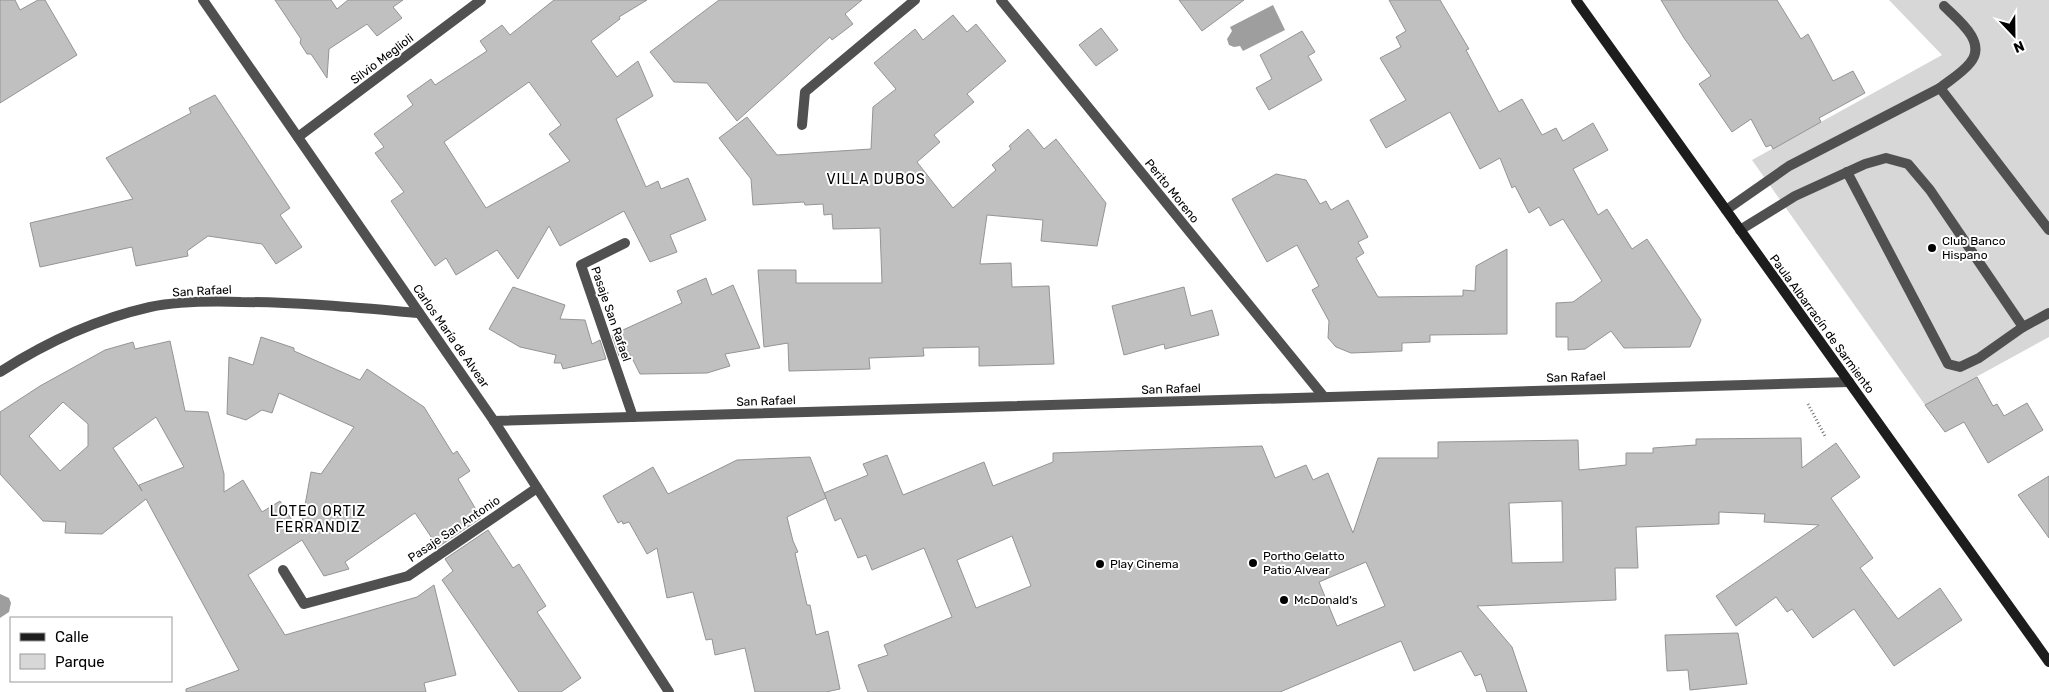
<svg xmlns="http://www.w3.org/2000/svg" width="2049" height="692" font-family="Rubik,sans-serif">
	<rect width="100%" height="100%" fill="#fff"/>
	<path fill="#d7d7d7" d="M1889,0h160v337l-124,68 -173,-245 190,-105z"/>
	<g fill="#9e9e9e">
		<path d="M1273,5l12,25 -42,21 -3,-5 -6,1 -5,-2 -2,-6 5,-8 -2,-4z"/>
		<path d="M0,594l9,4 2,5 -2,9 -9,6z"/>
	</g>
	<g fill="#c0c0c0" stroke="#949494" fill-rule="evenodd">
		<path d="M0,0h15l5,10 18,-10h7l32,55 -77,48z"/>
		<path d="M275,0h56l6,9 11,-9h55l-10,7 9,11 -25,18 -10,-12 -38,25 -2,29 -16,-24h-4l-7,-11 1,-4z"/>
		<path d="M554,0h93l-28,17 1,2 -29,22 26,36 21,-16 15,35 -37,23 30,68 12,-6 3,8 27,-11 18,42 -36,15 7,17 -27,10 -26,-51 -64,35 -11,-20 -31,53 -21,-29 -41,25 -10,-17 -11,8 -44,-65 13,-9 -29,-39 9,-6 -10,-13 39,-29 -6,-9 24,-17 4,6 52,-34 -7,-10 22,-16 8,10zM529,82l32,43 -12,9 21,27 -84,47 -42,-66z"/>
		<path d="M719,0h143l-17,14 8,10 -21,16 -2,-3 -93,84 -30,-38 -33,-1 -24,-30z"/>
		<path d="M1179,0h65l-42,31z"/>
		<path d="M1389,0h51l29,49 -3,1 33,62 23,-13 20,36 14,-7 7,13 30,-18 15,27 -35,19 25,46 9,-6 25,40 15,-10 54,81 -11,27 -66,1 -13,-17 -26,18 -17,1v-13h-12v-34l17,-1 29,-21 -39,-62 -13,7 -11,-19 -10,6 -14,-27 -3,2 -12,-30 -20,11 -30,-57 -64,36 -16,-28 36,-20 -26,-42 21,-11 -5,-10 10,-6z"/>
		<path d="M1661,0h116l24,39 7,-5 25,47 20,-10 12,22 -46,25 2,4 -48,27 -2,-4 -5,2 -15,-28 -19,13 -33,-48 12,-8 -27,-38z"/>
		<path d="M953,15l14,17 9,-8 30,37 -39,33 7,8 -40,33 6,7 -23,20 36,46 43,-38 -4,-5 19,-16 -2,-3 19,-17 16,20 12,-10 50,64 -9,43 -56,-5 2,-21 -56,-5 -7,49 31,-1 1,24 37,-1 5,78 -75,2v-19l-56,1 1,8 -55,2 1,11 -81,2 -1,-28 -24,4 -6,-77h38v13h86l-2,-55 -47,1 -1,-15 -8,1 -1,-11 -18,1 -1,-3 -51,3 -2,-26 -32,-41 28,-21 30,38 94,-6 2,-42 23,-18 -22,-26 41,-34 8,11z"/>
		<path d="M1101,28l17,22 -22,16 -17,-21z"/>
		<path d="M1302,31l13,21 -7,4 14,24 -53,30 -13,-22 16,-9 -12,-24z"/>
		<path d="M215,95l75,113 -10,7 22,32 -26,17 -14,-20 -54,-8 -21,15 1,5 -52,10 -4,-19 -92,20 -10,-44 103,-24 -27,-41 85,-45 -2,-5z"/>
		<path d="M1276,174l30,6 14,24 6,-3 5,9 17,-10 20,37 -10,5 6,11 -8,5 22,39 85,-1v-6l12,1 1,-25 31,-17v85l-77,1v7l-28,1v8l-51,2 -15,-6 -8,-9 1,-17 -17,-31 7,-4 -22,-41 -30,17 -35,-63z"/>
		<path d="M706,278l6,17 21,-10 27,63 -35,6 5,12 -23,7 -67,1 -10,-20 -11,2 -7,-21 70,-32 -5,-12z"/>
		<path d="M513,287l52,18 -5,14 25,1 7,24 8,-4 6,19 -43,10 -2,-6h-7l2,-8 -36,-8 -31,-18z"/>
		<path d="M1184,287l7,29 21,-6 7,25 -54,14 -1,-5 -40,11 -12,-49z"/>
		<path d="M261,337l33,11v3l66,29 7,-11 57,38 29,47 4,-3 13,20 -12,8 23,39 -43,29 -23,-34 -70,49 4,7 -25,7 -22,-36 -54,35 37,60 132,-38 17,-12 22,90 -32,8 2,9h-240v-3l53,-19 -93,-171 -44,35 -37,-1 1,-11 -23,-1 -43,-47v-62l40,-26 65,-36 28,-8 2,7 35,-8 15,70 23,1 16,62v18l19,-12 19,32 18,-11 20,32 11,-61 10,2 33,-47 -75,-34 -7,20 -10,-3 -16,10 -19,-6 2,-57 24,8zM63,402l25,22v22l-28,25 -31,-35zM156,417l28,50 -45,18 3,6 -29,-43z"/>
		<path d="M1977,377l16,29 4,-2 7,12 23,-13 16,27 -55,33 -24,-41 -19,10 -20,-27z"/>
		<path d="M1801,438l1,30 34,-25 24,34 -29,21 42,60 -13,10 38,51 42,-31 22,32 -68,46 -40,-57 -41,29 -21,-29 -5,3 -11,-15 -40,29 -20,-30 103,-71 -55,-3 1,-8 -46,-2v12l-83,3 2,41h-23l1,32 -139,6 35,41 15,45h-40l-6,-18 -6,2 -14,-25 -47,20 -13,-30 -121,51h-412l-10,-27 30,-10 -4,-10 68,-28 -28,-69 -52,22 -6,-15 -8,3 -17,-40 -6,3 -11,-28 44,-18 -5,-11 24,-9 16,40 81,-33 9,24 60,-24v-9l209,-7 13,32 31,-13 7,15 15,-7 25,60 25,-75h60v-16l140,-2 1,30 47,-5v-12h27v-5l43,-3v-6zM1562,501l1,61 -51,1 -3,-60zM1012,536l19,50 -55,22 -19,-48zM1366,562l19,44 -48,20 -18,-44z"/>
		<path d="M810,457l16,41 -39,19 6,24 5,11 -3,1 12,52h3l6,30 12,-4 12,58 -14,3h-71l-10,-44 -30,7 -3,-16 -6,1 -13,-48 -26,6 -10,-50 -10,6 -18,-32 -6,2 -1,-3 -4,2 -15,-27 50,-29 15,27 69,-34z"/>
		<path d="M2049,476v62l-31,-43z"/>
		<path d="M488,530l25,38 6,-4 27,42 -9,6 44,66 -20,14h-42l-77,-112 11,-9 -8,-12z"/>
		<path d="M1738,633l9,51 -57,6 -2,-20 -21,1 -2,-36z"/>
	</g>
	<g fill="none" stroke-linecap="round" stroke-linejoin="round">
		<path stroke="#727272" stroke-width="3" stroke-dasharray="1 2.5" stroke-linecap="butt" d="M1808,404l17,32"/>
		<g stroke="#505050" stroke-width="10">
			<path d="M1940,88c10,-8 22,-15 30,-25 18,-21 -13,-44 -26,-57"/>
			<path d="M1847,172l101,192 12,3 19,-9 44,-31"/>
			<path d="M1726,210l63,-44 151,-78 109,142"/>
			<path d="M1740,230l55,-34 70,-32 21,-6 22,6 22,26 93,137 26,-14"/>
		</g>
		<g stroke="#505050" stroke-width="10">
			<path d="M203,0l291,421 175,271"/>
			<path d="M1001,0l323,397"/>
			<path d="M802,125l3,-33 110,-92"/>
			<path d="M298,137l183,-137"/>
			<path d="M625,243l-44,22 52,152"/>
			<path d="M0,372c45,-29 97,-53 150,-65 30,-6 60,-6 91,-5 59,0 119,6 178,11"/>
			<path d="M494,421l1355,-39"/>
			<path d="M283,570l21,34 104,-28 129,-88"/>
		</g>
		<path stroke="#1d1d1d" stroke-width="10" d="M1576,0l473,662"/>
	</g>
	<g fill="#000" stroke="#fff" stroke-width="2">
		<circle cx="1932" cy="248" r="5"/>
		<circle cx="1253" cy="563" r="5"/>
		<circle cx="1100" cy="564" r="5"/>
		<circle cx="1284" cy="600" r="5"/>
	</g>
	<g text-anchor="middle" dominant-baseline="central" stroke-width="4" stroke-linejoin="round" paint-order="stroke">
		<g font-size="12" fill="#000" stroke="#fff">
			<text transform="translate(382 59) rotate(-37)">Silvio Meglioli</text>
			<text transform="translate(1172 191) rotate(51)">Perito Moreno</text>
			<text transform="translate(202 291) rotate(-3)">San Rafael</text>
			<text transform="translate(611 314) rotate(71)">Pasaje San Rafael</text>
			<text transform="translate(1822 324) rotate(54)">Paula Albarracín de Sarmiento</text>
			<text transform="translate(451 336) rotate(55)">Carlos María de Alvear</text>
			<text transform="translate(1576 377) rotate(-2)">San Rafael</text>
			<text transform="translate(1171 389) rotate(-2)">San Rafael</text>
			<text transform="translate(766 401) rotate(-2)">San Rafael</text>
			<text transform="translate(454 529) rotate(-34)">Pasaje San Antonio</text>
		</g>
		<g font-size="12" fill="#000" stroke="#fff" text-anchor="start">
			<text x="1942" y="241">Club Banco<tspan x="1942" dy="14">Hispano</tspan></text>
			<text x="1263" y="556">Portho Gelatto<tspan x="1263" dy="14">Patio Alvear</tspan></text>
			<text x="1110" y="564">Play Cinema</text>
			<text x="1294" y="600">McDonald's</text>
		</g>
		<g font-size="14" letter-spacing="1" fill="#000" stroke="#fff">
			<text x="876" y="179">VILLA DUBOS</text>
			<text x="318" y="511">LOTEO ORTIZ<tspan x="318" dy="16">FERRANDIZ</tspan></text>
		</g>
	</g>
	<rect x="10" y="617" width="162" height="65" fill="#ffffff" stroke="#999999"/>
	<rect x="20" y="633" width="25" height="8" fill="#1d1d1d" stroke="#999999"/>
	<text x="55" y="642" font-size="15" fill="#000000">Calle</text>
	<rect x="20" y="654" width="25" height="15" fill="#d7d7d7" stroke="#999999"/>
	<text x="55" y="667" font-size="15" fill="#000000">Parque</text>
	<g transform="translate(2014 35) rotate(158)" stroke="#ffffff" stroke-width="4" paint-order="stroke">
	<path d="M0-4L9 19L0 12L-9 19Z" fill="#000000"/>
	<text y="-8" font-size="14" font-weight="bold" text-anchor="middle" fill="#000000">N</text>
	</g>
</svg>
